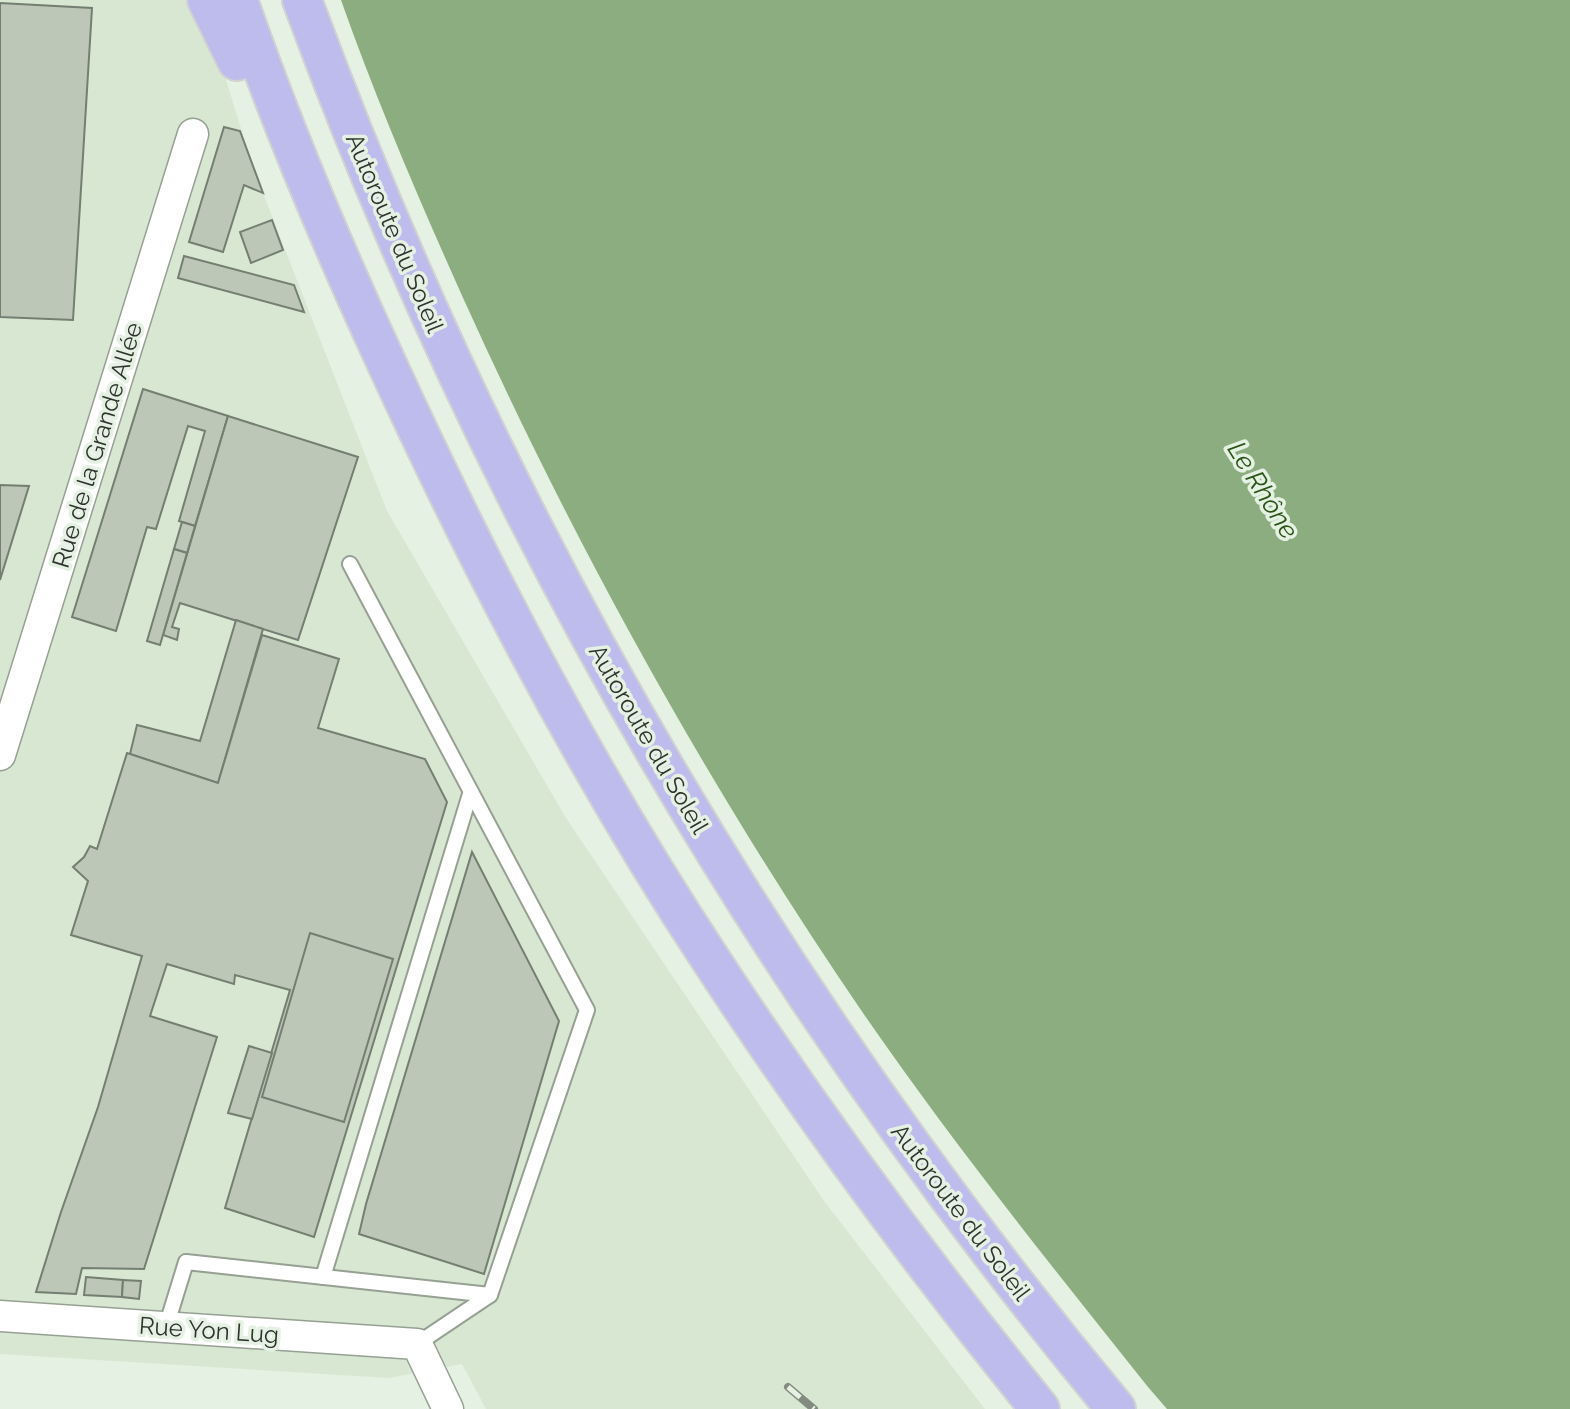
<svg xmlns="http://www.w3.org/2000/svg" width="1570" height="1409" font-family="Raleway,sans-serif">
	<rect width="100%" height="100%" fill="#e5f1e2"/>
	<path fill="#d8e7d2" d="M0,0h201l53,170 133,341 179,307 258,383 161,208h-499l-24,-45 -73,14 -389,-24z"/>
	<path fill="#8cad80" d="M341,0h1229v1409h-403l-19,-22c-98,-123 -196,-245 -285,-374 -154,-225 -287,-465 -399,-713 -44,-98 -87,-198 -123,-300z"/>
	<g fill="#bcc7b8" stroke="#747e71" stroke-width="2">
		<path d="M0,3l92,5 -19,312 -73,-3z"/>
		<path d="M224,127l16,4 23,62 -19,-8 -21,67 -34,-10z"/>
		<path d="M272,220l11,30 -32,13 -11,-31z"/>
		<path d="M184,256l110,29 10,27 -126,-34z"/>
		<path d="M143,389l85,27 -33,110 -16,-5 26,-90 -17,-5 -32,103 -9,-2 -31,104 -44,-14z"/>
		<path d="M228,416l130,41 -60,183 -118,-37 -8,24 7,2 -2,11 -14,-5z"/>
		<path d="M0,485l29,1 -29,94z"/>
		<path d="M182,522l13,4 -8,27 -13,-4z"/>
		<path d="M174,549l13,4 -27,92 -13,-4z"/>
		<path d="M236,620l27,9 -45,154 -88,-29 7,-29 63,16z"/>
		<path d="M262,635l77,24 -21,69 107,31 22,43 -133,435 -89,-29 65,-218 -55,-15 -1,9 -67,-20 -17,52 67,21 -73,232 -62,-1 -6,26 -40,-2 25,-80 37,-105 44,-151 -71,-21 17,-54 -15,-14 11,-10 6,-11 7,3 30,-96 91,30z"/>
		<path d="M472,852l87,169 -75,253 -125,-40 7,-30z"/>
		<path d="M310,933l83,26 -49,163 -82,-25z"/>
		<path d="M249,1046l23,7 -20,66 -24,-6z"/>
		<path d="M86,1277l37,3 -1,17 -38,-2z"/>
		<path d="M123,1280l18,1 -2,18 -17,-2z"/>
	</g>
	<g fill="none" stroke-linecap="round" stroke-linejoin="round">
		<defs>
			<g id="lane">
				<path d="M350,564l237,446 -97,285 -73,49"/>
				<path d="M323,1277l147,-483"/>
				<path d="M166,1327l20,-65 304,33"/>
			</g>
			<g id="street">
				<path d="M0,755l193,-621"/>
				<path d="M0,1316l417,28 31,65"/>
			</g>
			<g id="highway">
				<path d="M207,0l30,61"/>
				<path d="M238,0c43,124 94,245 149,364 94,205 199,407 324,596 102,156 212,305 329,449"/>
				<path d="M302,0c190,516 462,986 814,1409"/>
			</g>
		</defs>
		<use href="#lane" stroke="#96a093" stroke-width="18"/>
		<use href="#street" stroke="#96a093" stroke-width="33"/>
		<use href="#highway" stroke="#d1d2d1" stroke-width="42"/>
		<use href="#lane" stroke="#fff" stroke-width="14"/>
		<use href="#street" stroke="#fff" stroke-width="30"/>
		<use href="#highway" stroke="#bdbcec" stroke-width="38"/>
		<defs>
			<path id="rail" d="M788,1387l26,22"/>
		</defs>
		<use href="#rail" stroke="#838b81" stroke-width="8"/>
		<use href="#rail" stroke="#e5f1e2" stroke-width="5" stroke-dasharray="16" stroke-linecap="butt"/>
	</g>
	<g text-anchor="middle" dominant-baseline="central" stroke-width="7" stroke-linejoin="round" paint-order="stroke">
		<g font-size="24" fill="#2e332d" stroke="#e5f1e2">
			<text transform="translate(395 233) rotate(67)">Autoroute du Soleil</text>
			<text transform="translate(97 445) rotate(-73)">Rue de la Grande Allée</text>
			<text transform="translate(649 739) rotate(60)">Autoroute du Soleil</text>
			<text transform="translate(961 1212) rotate(53)">Autoroute du Soleil</text>
			<text transform="translate(209 1330) rotate(4)">Rue Yon Lug</text>
		</g>
		<g font-size="26" font-style="italic" fill="#295416" stroke="#e5f1e2">
			<text transform="translate(1263 490) rotate(58)">Le Rhône</text>
		</g>
	</g>
</svg>
